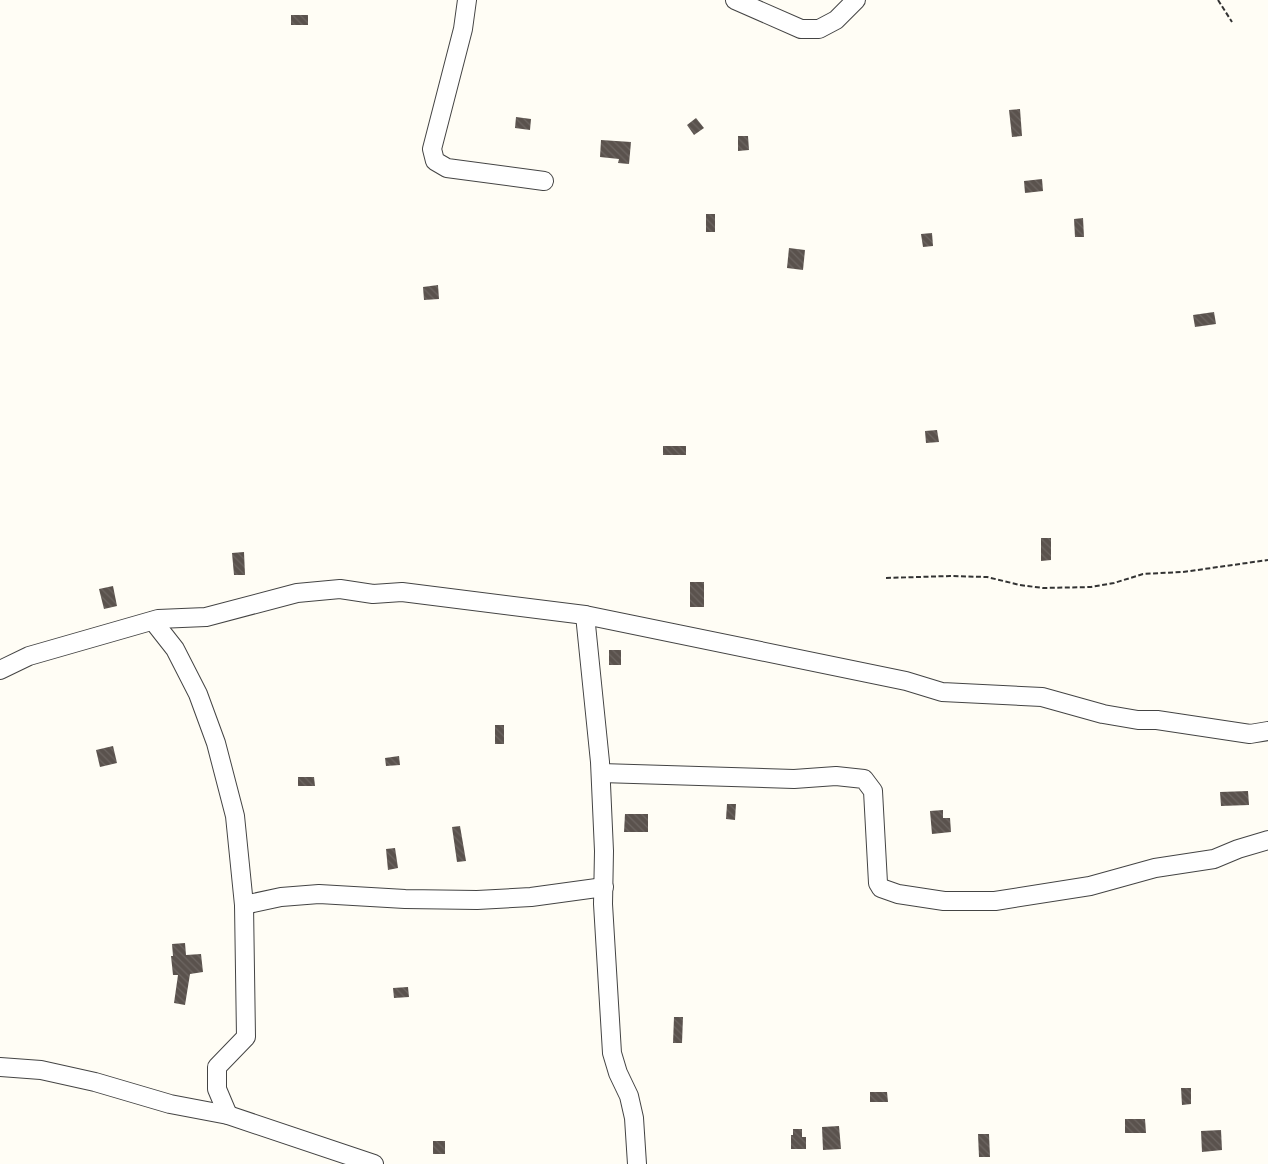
<svg xmlns="http://www.w3.org/2000/svg" width="1268" height="1164" font-family="'Source Serif 4',serif">
	<defs>
		<pattern id="building-back-hatch" width="6" height="6" patternUnits="userSpaceOnUse" patternTransform="scale(1.25)"><rect width="6" height="6" fill="#5a524d"/><path d="M-1 5l2 2M0 0l6 6M5-1l2 2" fill="none" stroke="#6d6662"/></pattern>
	</defs>
	<rect width="100%" height="100%" fill="#fffdf5"/>
	<g fill="url(#building-back-hatch)">
		<rect x="291" y="15" width="17" height="10"/>
		<path d="M1020,109l2,27 -10,1 -3,-27z"/>
		<path d="M516,117l15,2 -1,11 -15,-2z"/>
		<path d="M696,118l8,10 -10,7 -7,-10z"/>
		<path d="M738,136h10l1,14 -11,1z"/>
		<path d="M601,140l30,2 -2,22 -11,-1 1,-4 -19,-2z"/>
		<path d="M1042,179l1,12 -18,2 -1,-12z"/>
		<rect x="706" y="214" width="9" height="18"/>
		<path d="M1083,218l1,19h-9l-1,-18z"/>
		<path d="M932,233l1,13 -10,1 -2,-13z"/>
		<path d="M789,248l16,2 -2,20 -16,-2z"/>
		<path d="M438,285l1,14 -15,1 -1,-13z"/>
		<path d="M1214,312l2,12 -21,3 -2,-12z"/>
		<path d="M937,430l2,12 -13,1 -1,-12z"/>
		<rect x="663" y="446" width="23" height="9"/>
		<path d="M1041,538h10v22l-10,1z"/>
		<path d="M244,552l1,23h-11l-2,-22z"/>
		<rect x="690" y="582" width="14" height="25"/>
		<path d="M113,586l4,20 -13,3 -5,-20z"/>
		<rect x="609" y="650" width="12" height="15"/>
		<rect x="495" y="725" width="9" height="19"/>
		<path d="M113,746l4,17 -17,4 -4,-17z"/>
		<path d="M399,756l1,9 -14,1 -1,-8z"/>
		<path d="M298,777h16l1,9h-17z"/>
		<path d="M1248,791l1,14 -28,1 -1,-14z"/>
		<path d="M727,804h9l-1,16 -9,-1z"/>
		<path d="M943,810v8h7l1,14 -19,2 -2,-23z"/>
		<path d="M625,814h23v18h-24z"/>
		<path d="M460,826l6,35 -9,1 -5,-35z"/>
		<path d="M395,848l3,20 -10,2 -2,-21z"/>
		<path d="M185,943l1,12 15,-1 2,18 -13,2 -5,31 -11,-2 4,-28h-5l-2,-19h2l-1,-12z"/>
		<path d="M408,987l1,10 -15,1 -1,-10z"/>
		<path d="M674,1017h9l-1,26h-9z"/>
		<path d="M1181,1088h10v16l-9,1z"/>
		<path d="M870,1092h17l1,10h-18z"/>
		<path d="M1125,1119h20l1,14h-21z"/>
		<path d="M839,1126l2,23 -18,1 -1,-23z"/>
		<path d="M793,1129h9v8h4v12h-15v-14h2z"/>
		<path d="M1221,1130l1,20 -20,2 -1,-21z"/>
		<path d="M978,1134h11l1,23h-11z"/>
		<rect x="433" y="1141" width="12" height="13"/>
	</g>
	<g fill="none" stroke-linecap="round" stroke-linejoin="round">
		<defs>
			<g id="minor">
				<path d="M467,0l-4,29 -31,120 3,12 12,7 97,13"/>
				<path d="M735,0l66,29h18l17,-9 20,-20"/>
				<path d="M585,615l15,147 4,89 -1,53 9,149 6,20 11,23 5,22 3,46"/>
				<path d="M153,621l22,28 23,45 18,49 19,73 9,89 2,132 -29,30v22l11,26"/>
				<path d="M0,670l29,-14 129,-37 48,-2 91,-24 43,-4 33,5 29,-2 183,23 321,66 36,11 100,5 61,17 35,6h19l93,14 18,-3"/>
				<path d="M601,773l193,6 42,-3 28,3 9,12 5,92 3,5 17,6 46,7h51l95,-15 65,-18 59,-9 24,-10 30,-9"/>
				<path d="M244,905l37,-8 38,-3 86,5 72,1 54,-3 73,-10"/>
				<path d="M0,1067l41,3 54,12 75,22 58,11 146,49"/>
			</g>
		</defs>
		<use href="#minor" stroke="#444" stroke-width="20"/>
		<g stroke="#333" stroke-width="2" stroke-dasharray="5 2.5" stroke-linecap="butt">
			<path d="M1218,0l14,22"/>
			<path d="M886,578l64,-2 37,1 33,8 23,3 48,-1 23,-4 29,-9 40,-2 85,-12"/>
		</g>
		<use href="#minor" stroke="#fff" stroke-width="18"/>
	</g>
</svg>
